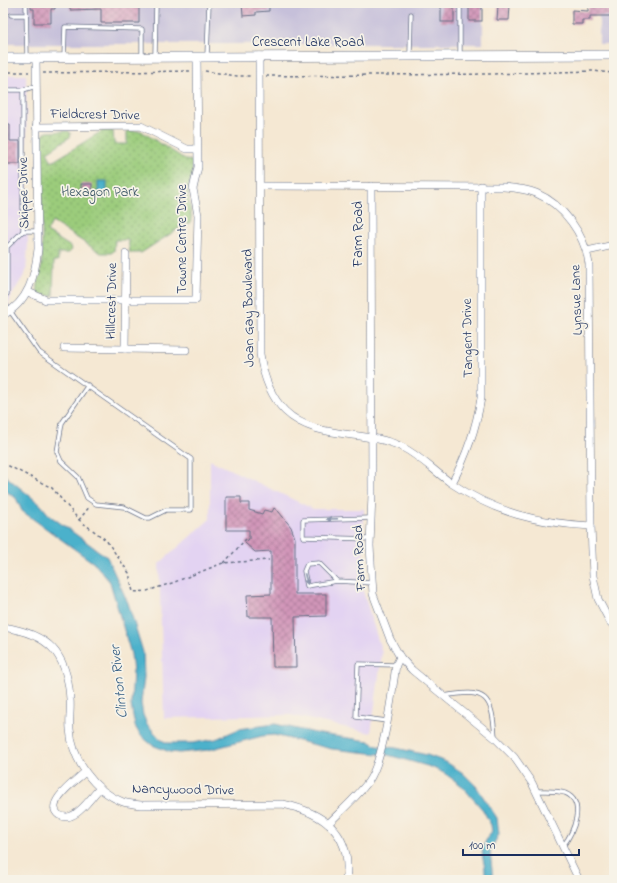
<svg xmlns="http://www.w3.org/2000/svg" width="617" height="883" font-family="'Indie Flower',sans-serif">
	<defs>
		<pattern id="park-dots" width="8" height="8" patternUnits="userSpaceOnUse"><rect width="8" height="8" fill="#9bcc7c"/><path d="M2 2h.1M6 6h.1" fill="none" stroke="#7ea669" stroke-width="1.8" stroke-linecap="round"/></pattern>
		<pattern id="building-cross-hatch" width="8" height="8" patternUnits="userSpaceOnUse"><rect width="8" height="8" fill="#d296b9"/><path d="M0 0l8 8M0 8l8-8" fill="none" stroke="#aa7b9a"/></pattern>
	</defs>
	<rect width="100%" height="100%" fill="#f7f3e8"/>
	<filter id="ink" filterUnits="userSpaceOnUse"><feTurbulence type="fractalNoise" baseFrequency=".025" numOctaves="2"/><feDisplacementMap in="SourceGraphic" scale="8" xChannelSelector="R" yChannelSelector="G"/><feConvolveMatrix kernelMatrix="1 2 1 2 8 2 1 2 1" color-interpolation-filters="sRGB"/></filter>
	<filter id="wash" filterUnits="userSpaceOnUse"><feTurbulence type="fractalNoise" baseFrequency=".012" numOctaves="4" result="noise"/><feDisplacementMap in="SourceGraphic" scale="16" xChannelSelector="R" yChannelSelector="G"/><feGaussianBlur stdDeviation="0.9" result="paint"/><feColorMatrix in="noise" values="0 0 0 0 0 0 0 0 0 0 0 0 0 0 0 0 0 1.4 0 .05"/><feComposite in="paint" operator="in"/></filter>
	<g filter="url(#wash)">
		<rect width="100%" height="100%" fill="#f5e8d3"/>
		<g fill="#e3d3f2">
			<path d="M3,75h23l2,170 -2,27 -15,25 -8,28z"/>
			<path d="M210,460l103,49h51l-1,82 19,62 -11,80 -81,-18 -126,3 -5,-154 51,-45z"/>
		</g>
		<g fill="#c6c0da">
			<rect x="3" y="3" width="480" height="41"/>
			<rect x="599" y="3" width="15" height="41"/>
		</g>
		<path fill="url(#park-dots)" stroke="#5b7e6d" d="M68,131l3,2 -1,4 -23,15 5,10 50,-31h11l1,13h13v-13h15l2,2 42,27 6,1 1,7 -5,26 4,27 -2,2h-3l-46,30h-11l-2,-13h-13l-1,11 -3,2h-10l-49,-31 -5,10 24,15 1,3 -3,3h-11v8h-4l-1,35 -15,-2c-2,-7 3,-22 4,-31v-126l4,-5z"/>
		<g fill="#4cb1cb" stroke="#347094">
			<rect x="98" y="181" width="9" height="17"/>
			<path d="M3,474l38,31 8,10 58,42 21,46 15,49 1,25 -3,26 2,12 4,9 13,15 7,4h26l23,-4 23,-10 36,-5 45,10 49,7 8,5 19,2 31,7 19,7 17,11 13,13 21,32 2,16 -9,17 3,29h-8c2,-24 -11,-25 7,-48l-1,-7 -8,-15 -22,-25 -17,-12 -13,-6 -43,-12 -56,-6 -58,-14 -12,1 -54,14 -29,3 -9,-1 -18,-7 -12,-10 -5,-9 -4,-21 2,-33 -2,-18 -21,-72 -15,-18 -73,-53 -6,-13 -13,-9z"/>
		</g>
		<g id="blocks">
			<g fill="url(#building-cross-hatch)">
				<path d="M31,3h24v6h-4v14h-17v-14h-3z"/>
				<path d="M70,3h69v20h-38v-14l-31,1z"/>
				<path d="M242,3h27v8l-13,1v3l-13,1z"/>
				<rect x="441" y="3" width="13" height="19"/>
				<rect x="469" y="3" width="13" height="18"/>
				<path d="M588,3h26v13h-24v4h-8v4h-10v-14l16,1z"/>
				<path d="M498,5h12l-1,15h-12z"/>
				<path d="M3,125h7v16h10v23h-17z"/>
				<rect x="81" y="184" width="11" height="9"/>
				<path d="M226,497h15v6h8v7l13,4 2,-4 8,2 2,-4 5,4 12,15 4,11v56h31v22l-31,1 1,50h-23l-1,-50h-24l-1,-22 24,-1v-43l-16,1 -10,-9 4,-4v-9h-23z"/>
			</g>
		</g>
	</g>
	<g filter="url(#ink)">
		<use href="#blocks" fill-opacity="0" stroke="#677087" stroke-width="1"/>
		<g fill="none" stroke-linecap="round" stroke-linejoin="round">
			<defs>
				<g id="lane">
					<path d="M26,3l1,54"/>
					<path d="M460,3v51"/>
					<path d="M11,15h15"/>
					<path d="M410,54l1,-40"/>
					<path d="M155,56l1,-53"/>
					<path d="M207,56l2,-53"/>
					<path d="M64,57l1,-30 77,2v27"/>
					<path d="M3,90h20l13,-4"/>
					<path d="M23,231h15"/>
					<path d="M3,297l4,-3v-47l16,-16v-141"/>
					<path d="M3,301l36,51 152,107v51h-25l-16,8h-4l-22,-11 -28,-3 -9,-6 -9,-21 -17,-16 -4,-9 5,-29 26,-38"/>
					<path d="M370,539l-67,-2v-17l68,-2"/>
					<path d="M337,581l-18,-18 -12,1 -3,7 3,15 30,-5 35,2"/>
					<path d="M444,696c43,-8 48,0 51,41"/>
					<path d="M387,721l-31,-4 2,-53 38,1"/>
					<path d="M536,791c9,0 20,-1 29,2 22,9 8,40 -2,53"/>
				</g>
				<g id="street">
					<path d="M259,56l1,298c3,20 10,42 25,57 31,30 81,18 117,36 18,9 33,25 49,36 45,30 86,40 140,43"/>
					<path d="M36,127l105,-1 46,23h10"/>
					<path d="M260,186l243,1c11,1 23,2 33,6 28,12 49,42 53,71l2,262 2,50 5,23 12,23 4,4"/>
					<path d="M371,186l1,308 -2,52 3,48 17,45 10,18 12,13 83,68 19,19 18,26 47,97"/>
					<path d="M587,251l27,-6"/>
					<path d="M28,292l18,8h150l2,-85 -5,-26 5,-22 -1,-110"/>
					<path d="M3,315c26,-13 32,-40 35,-66l-2,-192"/>
					<path d="M64,348l122,2"/>
					<path d="M125,349l1,-95"/>
					<path d="M452,483c15,-28 24,-54 29,-85v-212"/>
					<path d="M3,627c45,7 64,25 67,72 1,10 -1,20 0,30 2,31 24,62 53,73 6,2 13,2 18,3l142,-1c41,9 70,30 63,76"/>
					<path d="M85,772c-8,8 -42,31 -26,43 4,2 8,3 12,1 11,-4 21,-20 29,-28"/>
					<path d="M328,824c13,-13 29,-27 40,-42 16,-22 24,-89 28,-117l4,-8"/>
				</g>
				<path id="secondary" d="M3,58l611,-3"/>
			</defs>
			<use href="#lane" stroke="#677087" stroke-width="5"/>
			<use href="#street" stroke="#677087" stroke-width="8"/>
			<use href="#secondary" stroke="#677087" stroke-width="10"/>
			<g stroke="#677087" stroke-width="1.5" stroke-dasharray="3 3" stroke-linecap="butt">
				<path d="M205,71l32,5h15"/>
				<path d="M3,72h26"/>
				<path d="M43,73l148,-2"/>
				<path d="M266,76l225,-2 101,-3 22,2"/>
				<path d="M3,463l49,25 27,32 27,20 23,33 4,19 14,-1 25,-8 51,-20 46,-3"/>
				<path d="M79,520l11,-14"/>
				<path d="M224,563l22,-24"/>
			</g>
			<use href="#lane" stroke="#fff" stroke-width="3.5"/>
			<use href="#street" stroke="#fff" stroke-width="7"/>
			<use href="#secondary" stroke="#fff" stroke-width="9"/>
		</g>
		<defs><path id="oneway-solid" d="M-6-.8H1V-3.2L6.5 0L1 3.2V.8H-6Z"/></defs>
		<g fill="#8d97ae">
			<use href="#oneway-solid" transform="translate(332 519) rotate(178)"/>
			<use href="#oneway-solid" transform="translate(306 579) rotate(75)"/>
		</g>
	</g>
	<g text-anchor="middle" dominant-baseline="central" stroke-width="3.5" stroke-linejoin="round" paint-order="stroke">
		<g font-size="14" fill="#1b2f5e" stroke="#f7f3e8">
			<text x="308" y="42">Crescent Lake Road</text>
			<text transform="translate(95 115) rotate(1)">Fieldcrest Drive</text>
			<text transform="translate(24 193) rotate(-91)">Skippe Drive</text>
			<text transform="translate(358 234) rotate(-90)">Farm Road</text>
			<text transform="translate(182 239) rotate(-90)">Towne Centre Drive</text>
			<text transform="translate(577 300) rotate(-92)">Lynsue Lane</text>
			<text transform="translate(112 301) rotate(-89)">Hillcrest Drive</text>
			<text transform="translate(249 308) rotate(-91)">Joan Gay Boulevard</text>
			<text transform="translate(468 338) rotate(-91)">Tangent Drive</text>
			<text transform="translate(360 558) rotate(-93)">Farm Road</text>
			<text transform="translate(183 790) rotate(1)">Nancywood Drive</text>
		</g>
		<g font-size="14" fill="#3b5666" stroke="#f7f3e8">
			<text x="100" y="192">Hexagon Park</text>
		</g>
		<g font-size="15" font-style="italic" fill="#2a567f" stroke="#f7f3e8">
			<text transform="translate(119 682) rotate(-96)">Clinton River</text>
		</g>
	</g>
	<rect width="617" height="883" fill="none" stroke="#f7f3e8" stroke-width="16"/>
	<path d="M463 849v6h116v-6" fill="none" stroke="#1b2f5e" stroke-width="2"/>
	<text x="469" y="849" font-size="12" fill="#1b2f5e" stroke="#f7f3e8" stroke-width="3" paint-order="stroke">100 m</text>
</svg>
